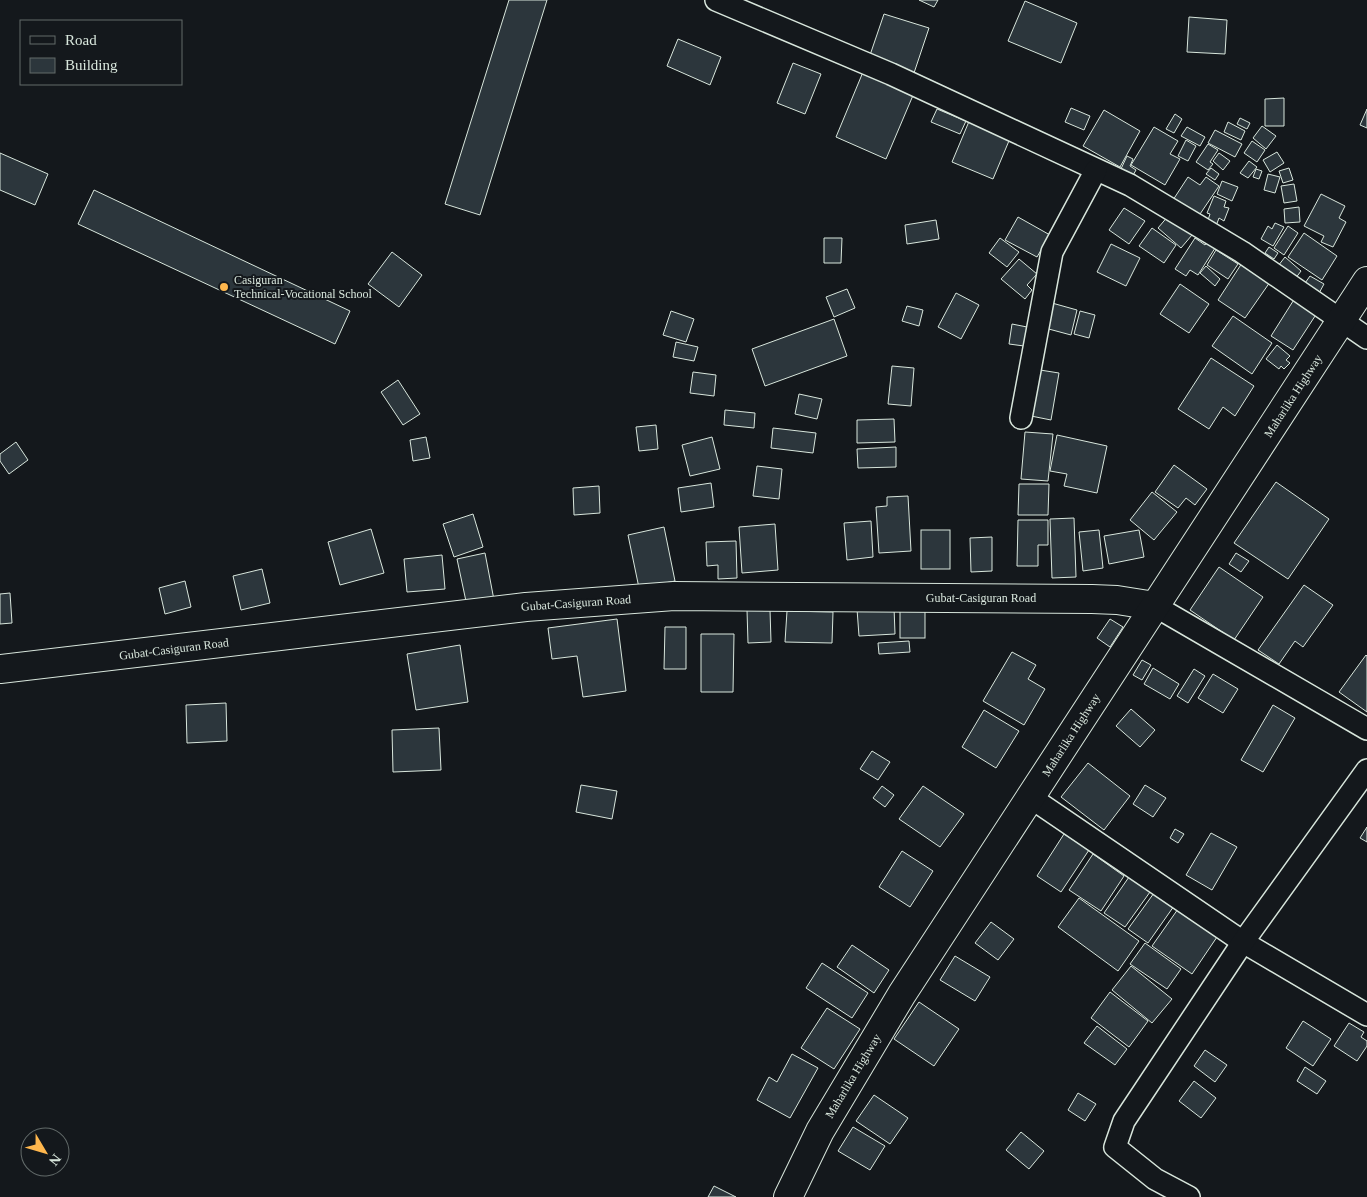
<svg xmlns="http://www.w3.org/2000/svg" width="1367" height="1197" font-family="'Times New Roman',serif">
	<rect width="100%" height="100%" fill="#14181c"/>
	<g fill="#2c363c" stroke="#d8e6dc">
		<path d="M509,0h38l-67,215 -35,-11z"/>
		<path d="M919,0h19l-4,7z"/>
		<path d="M1025,1l52,22 -16,40 -53,-22z"/>
		<path d="M884,14l45,14 -16,48 -45,-15z"/>
		<path d="M1189,17l38,3 -2,34 -38,-2z"/>
		<path d="M678,39l43,18 -11,28 -43,-19z"/>
		<path d="M793,63l28,11 -16,40 -28,-11z"/>
		<path d="M863,72l51,21 -28,66 -50,-22z"/>
		<path d="M1284,98v28h-19v-27z"/>
		<path d="M1071,108l19,8 -6,14 -19,-8z"/>
		<path d="M937,109l29,12 -6,13 -29,-12z"/>
		<path d="M1367,109v19l-7,-3z"/>
		<path d="M1104,110l36,21 -20,36 -37,-21z"/>
		<path d="M1175,114l7,5 -8,14 -8,-4z"/>
		<path d="M1240,118l10,5 -3,6 -10,-5z"/>
		<path d="M970,119l41,17 -18,43 -41,-17z"/>
		<path d="M1228,122l17,9 -4,9 -17,-8z"/>
		<path d="M1262,126l14,10 -10,13 -13,-11z"/>
		<path d="M1154,127l24,14 -8,13 10,5 -15,26 -34,-20z"/>
		<path d="M1187,127l18,10 -5,9 -19,-10z"/>
		<path d="M1215,130l27,14 -7,13 -27,-14z"/>
		<path d="M1186,140l10,6 -8,15 -10,-5z"/>
		<path d="M1252,141l13,9 -8,12 -13,-9z"/>
		<path d="M1208,144l10,6 -8,12 3,2 -5,6 -12,-8z"/>
		<path d="M1277,152l7,11 -14,9 -7,-12z"/>
		<path d="M0,153l48,21 -13,31 -35,-15z"/>
		<path d="M1219,153l11,8 -7,9 -10,-9z"/>
		<path d="M1127,156l6,3 -3,7 6,4 -4,7 -12,-6z"/>
		<path d="M1249,161l8,6 -9,11 -8,-5z"/>
		<path d="M1211,168l8,6 -4,6 -9,-6z"/>
		<path d="M1289,168l4,12 -10,3 -4,-12z"/>
		<path d="M1256,169l6,2 -3,8 -6,-2z"/>
		<path d="M1268,174l12,3 -5,16 -11,-3z"/>
		<path d="M1188,177l12,8 6,-8 13,9 -21,31 -25,-17z"/>
		<path d="M1222,181l16,6 -6,14 -15,-7z"/>
		<path d="M1294,184l3,17 -13,2 -3,-17z"/>
		<path d="M94,190l256,121 -15,33 -257,-120z"/>
		<path d="M1321,194l24,12 -6,12 7,4 -13,25 -12,-5 3,-6 -20,-10z"/>
		<path d="M1214,196l12,5 -2,6 5,1 -5,13 -5,-3 -3,8 -9,-3 3,-9 -3,-1z"/>
		<path d="M1299,207l1,15 -15,1 -1,-14z"/>
		<path d="M1124,208l21,13 -16,23 -20,-14z"/>
		<path d="M1169,215l23,20 -11,13 -23,-20z"/>
		<path d="M1018,217l32,18 -13,22 -32,-17z"/>
		<path d="M936,220l3,19 -32,5 -2,-19z"/>
		<path d="M1275,223l9,4 -11,19 -12,-7 7,-13 4,3z"/>
		<path d="M1288,226l10,7 -14,22 -10,-7z"/>
		<path d="M1152,228l24,17 -12,18 -25,-17z"/>
		<path d="M1304,233l33,23 -15,24 -34,-23z"/>
		<path d="M824,238h18l-1,25h-17z"/>
		<path d="M1000,238l19,14 -12,15 -18,-14z"/>
		<path d="M1195,238l10,7 4,-6 8,6 -19,30 -8,-5 -4,6 -11,-7z"/>
		<path d="M1111,244l29,14 -14,28 -29,-14z"/>
		<path d="M1269,247l9,6 -4,6 -9,-6z"/>
		<path d="M1216,250l22,14 -10,15 -21,-14z"/>
		<path d="M392,252l30,23 -23,32 -31,-23z"/>
		<path d="M1285,257l16,14 -6,8 -17,-13z"/>
		<path d="M1019,259l18,15 -10,11 5,5 -7,9 -24,-20z"/>
		<path d="M1242,263l28,19 -25,36 -27,-18z"/>
		<path d="M1206,266l14,13 -5,7 -15,-13z"/>
		<path d="M1310,276l14,8 -6,11 -15,-9z"/>
		<path d="M1180,284l29,20 -20,29 -29,-19z"/>
		<path d="M847,289l8,19 -21,9 -8,-20z"/>
		<path d="M956,293l23,12 -18,34 -23,-12z"/>
		<path d="M1295,298l22,15 -24,37 -22,-14z"/>
		<path d="M1052,303l25,7 -6,25 -26,-7z"/>
		<path d="M907,306l16,4 -4,16 -17,-5z"/>
		<path d="M671,311l23,8 -8,23 -23,-7z"/>
		<path d="M1080,311l15,4 -6,23 -15,-4z"/>
		<path d="M1233,316l39,27 -20,31 -40,-28z"/>
		<path d="M834,319l13,37 -82,30 -13,-37z"/>
		<path d="M1012,324l15,3 -3,19 -15,-2z"/>
		<path d="M676,342l22,5 -4,14 -21,-4z"/>
		<path d="M1277,345l13,11 -4,4 4,3 -6,6 -3,-3 -2,3 -13,-10z"/>
		<path d="M1211,358l43,28 -19,30 -12,-9 -14,22 -31,-20z"/>
		<path d="M892,366l22,2 -3,38 -23,-2z"/>
		<path d="M1040,370l19,3 -8,47 -20,-4z"/>
		<path d="M693,372l23,3 -2,21 -24,-3z"/>
		<path d="M398,380l22,34 -17,11 -22,-33z"/>
		<path d="M799,394l23,5 -5,20 -22,-5z"/>
		<path d="M725,410l30,3 -1,15 -30,-3z"/>
		<path d="M894,419l1,23 -38,1v-23z"/>
		<path d="M656,425l2,24 -19,2 -3,-24z"/>
		<path d="M773,428l43,5 -3,20 -42,-5z"/>
		<path d="M1025,432l28,2 -5,47 -27,-2z"/>
		<path d="M1057,435l50,11 -10,47 -33,-7 3,-12 -17,-3z"/>
		<path d="M426,437l4,21 -17,3 -3,-21z"/>
		<path d="M712,437l8,32 -30,7 -8,-31z"/>
		<path d="M16,442l12,18 -19,14 -9,-13v-7z"/>
		<path d="M896,447v20l-38,1 -1,-19z"/>
		<path d="M1174,465l33,24 -12,16 -9,-7 -8,10 -23,-16z"/>
		<path d="M757,466l25,3 -3,30 -26,-3z"/>
		<path d="M1276,482l53,37 -41,60 -54,-36z"/>
		<path d="M711,483l3,24 -33,5 -3,-24z"/>
		<path d="M1019,484h30l-1,31h-30z"/>
		<path d="M599,486l1,27 -26,2 -1,-27z"/>
		<path d="M1152,492l25,20 -23,28 -24,-20z"/>
		<path d="M908,496l3,55 -32,2 -3,-46 11,-1v-9z"/>
		<path d="M473,514l10,33 -29,10 -11,-33z"/>
		<path d="M1074,518l2,59 -24,1 -2,-59z"/>
		<path d="M1018,520h30v25h-10v21h-21z"/>
		<path d="M871,521l2,36 -26,3 -3,-37z"/>
		<path d="M775,524l3,46 -36,3 -3,-46z"/>
		<path d="M664,527l11,54 -36,7 -11,-53z"/>
		<path d="M371,529l13,44 -44,12 -12,-43z"/>
		<rect x="921" y="530" width="29" height="39"/>
		<path d="M1099,530l4,38 -20,3 -4,-39z"/>
		<path d="M1139,530l5,27 -35,7 -5,-28z"/>
		<path d="M992,537v34l-21,1 -1,-34z"/>
		<path d="M736,541l1,37 -19,1v-14l-11,1 -1,-24z"/>
		<path d="M485,553l9,47 -27,6 -10,-47z"/>
		<path d="M1236,553l13,8 -8,11 -12,-8z"/>
		<path d="M442,555l3,34 -38,3 -3,-33z"/>
		<path d="M1219,567l44,30 -29,43 -44,-30z"/>
		<path d="M262,569l8,34 -29,7 -8,-34z"/>
		<path d="M185,581l6,26 -26,7 -6,-26z"/>
		<path d="M1304,585l29,20 -30,42 -8,-6 -16,23 -21,-14z"/>
		<path d="M10,593l2,30 -12,1v-30z"/>
		<rect x="900" y="605" width="25" height="33"/>
		<path d="M894,607l1,27 -36,2 -2,-27z"/>
		<path d="M747,610h23l1,32 -23,1z"/>
		<path d="M787,611l46,1 -1,31 -47,-1z"/>
		<path d="M617,619l9,72 -43,6 -6,-41 -25,3 -4,-31z"/>
		<path d="M1110,619l13,8 -13,20 -13,-9z"/>
		<path d="M665,627h21v42h-22z"/>
		<path d="M701,634h33l-1,58h-32z"/>
		<path d="M909,641l1,11 -31,2 -1,-11z"/>
		<path d="M460,645l8,57 -52,8 -9,-56z"/>
		<path d="M1012,652l24,13 -8,14 17,10 -21,36 -41,-24z"/>
		<path d="M1366,655l1,1v56l-28,-20z"/>
		<path d="M1142,660l9,5 -9,15 -9,-5z"/>
		<path d="M1153,668l26,16 -9,15 -26,-15z"/>
		<path d="M1194,669l11,7 -17,27 -11,-7z"/>
		<path d="M1213,674l25,15 -15,24 -25,-15z"/>
		<path d="M226,703l1,38 -40,2 -1,-38z"/>
		<path d="M1273,705l22,13 -32,54 -22,-12z"/>
		<path d="M1131,709l24,21 -15,17 -24,-21z"/>
		<path d="M984,710l35,21 -23,37 -34,-21z"/>
		<path d="M439,728l2,42 -48,2 -1,-42z"/>
		<path d="M872,751l18,11 -12,18 -18,-11z"/>
		<path d="M1088,763l42,33 -26,34 -43,-33z"/>
		<path d="M581,785l36,6 -5,28 -36,-7z"/>
		<path d="M1145,785l21,13 -13,19 -20,-13z"/>
		<path d="M882,786l12,9 -9,12 -12,-9z"/>
		<path d="M923,786l41,28 -24,33 -41,-28z"/>
		<path d="M1367,827v15l-7,-4z"/>
		<path d="M1175,829l9,5 -6,9 -8,-5z"/>
		<path d="M1211,833l26,14 -25,43 -26,-15z"/>
		<path d="M1064,834l25,16 -28,42 -24,-16z"/>
		<path d="M902,851l31,20 -23,36 -31,-20z"/>
		<path d="M1093,854l31,22 -23,35 -32,-21z"/>
		<path d="M1129,877l21,15 -25,35 -21,-14z"/>
		<path d="M1154,893l20,13 -26,37 -20,-14z"/>
		<path d="M1079,898l60,43 -21,30 -60,-44z"/>
		<path d="M1178,909l39,28 -25,37 -40,-28z"/>
		<path d="M991,922l23,17 -16,21 -23,-17z"/>
		<path d="M1145,943l36,26 -14,20 -37,-25z"/>
		<path d="M852,945l37,25 -15,23 -37,-26z"/>
		<path d="M955,956l35,21 -15,24 -35,-21z"/>
		<path d="M822,963l46,30 -16,25 -46,-30z"/>
		<path d="M1131,966l41,33 -20,24 -40,-33z"/>
		<path d="M1110,992l38,29 -19,26 -38,-29z"/>
		<path d="M919,1002l40,27 -25,37 -40,-27z"/>
		<path d="M827,1008l33,21 -26,40 -33,-21z"/>
		<path d="M1303,1021l28,18 -18,27 -27,-18z"/>
		<path d="M1349,1023l15,9 -3,5 6,4v5l-10,15 -23,-15z"/>
		<path d="M1097,1026l30,23 -12,16 -31,-22z"/>
		<path d="M1205,1050l22,15 -12,17 -21,-16z"/>
		<path d="M792,1054l26,14 -28,50 -33,-18 12,-23 8,5z"/>
		<path d="M1305,1067l21,14 -9,13 -20,-13z"/>
		<path d="M1194,1081l22,17 -15,20 -22,-17z"/>
		<path d="M1078,1093l18,11 -11,17 -17,-11z"/>
		<path d="M874,1095l34,23 -18,26 -34,-23z"/>
		<path d="M853,1127l32,19 -15,24 -32,-19z"/>
		<path d="M1021,1132l23,19 -15,18 -23,-19z"/>
		<path d="M714,1186l22,11h-28z"/>
	</g>
	<g fill="none" stroke-linecap="round" stroke-linejoin="round">
		<defs>
			<g id="street">
				<path d="M716,0l175,74 239,111 112,67 125,86"/>
				<path d="M1021,418l31,-166 44,-82"/>
				<path d="M1155,606l212,123"/>
				<path d="M1030,797l213,145 124,73"/>
				<path d="M1189,1197l-34,-18 -40,-32 9,-26 119,-179 124,-172"/>
			</g>
			<path id="secondary" d="M0,669l526,-62 148,-11 418,3 25,1 38,6"/>
			<path id="highway" d="M788,1197l32,-66 82,-137 465,-713"/>
		</defs>
		<use href="#street" stroke="#d8e6dc" stroke-width="24"/>
		<use href="#secondary" stroke="#d8e6dc" stroke-width="30"/>
		<use href="#highway" stroke="#d8e6dc" stroke-width="30"/>
		<use href="#street" stroke="#14181c" stroke-width="21"/>
		<use href="#secondary" stroke="#14181c" stroke-width="28"/>
		<use href="#highway" stroke="#14181c" stroke-width="28"/>
	</g>
	<circle fill="#ffb74d" stroke="#14181c" stroke-width="2" cx="224" cy="287" r="5"/>
	<g text-anchor="middle" dominant-baseline="central" stroke-width="4" stroke-linejoin="round" paint-order="stroke">
		<g font-size="12" fill="#d8e6dc" stroke="#14181c" text-anchor="start">
			<text x="234" y="280">Casiguran<tspan x="234" dy="14">Technical-Vocational School</tspan></text>
		</g>
		<g font-size="12" fill="#d8e6dc" stroke="#14181c">
			<text transform="translate(1293 396) rotate(-57)">Maharlika Highway</text>
			<text x="981" y="598">Gubat-Casiguran Road</text>
			<text transform="translate(576 603) rotate(-4)">Gubat-Casiguran Road</text>
			<text transform="translate(174 649) rotate(-7)">Gubat-Casiguran Road</text>
			<text transform="translate(1071 735) rotate(-57)">Maharlika Highway</text>
			<text transform="translate(853 1076) rotate(-59)">Maharlika Highway</text>
		</g>
	</g>
	<rect x="20" y="20" width="162" height="65" fill="#14181c" stroke="#626a69"/>
	<rect x="30" y="36" width="25" height="8" fill="#14181c" stroke="#626a69"/>
	<text x="65" y="45" font-size="15" fill="#d8e6dc">Road</text>
	<rect x="30" y="58" width="25" height="15" fill="#2c363c" stroke="#626a69"/>
	<text x="65" y="70" font-size="15" fill="#d8e6dc">Building</text>
	<g transform="translate(45 1152) rotate(128)"><circle r="24" fill="#14181c" stroke="#626a69"/>
	<path d="M0-4L9 19L0 12L-9 19Z" fill="#ffb74d"/>
	<text y="-8" font-size="14" font-weight="bold" text-anchor="middle" fill="#d8e6dc">N</text>
	</g>
</svg>
